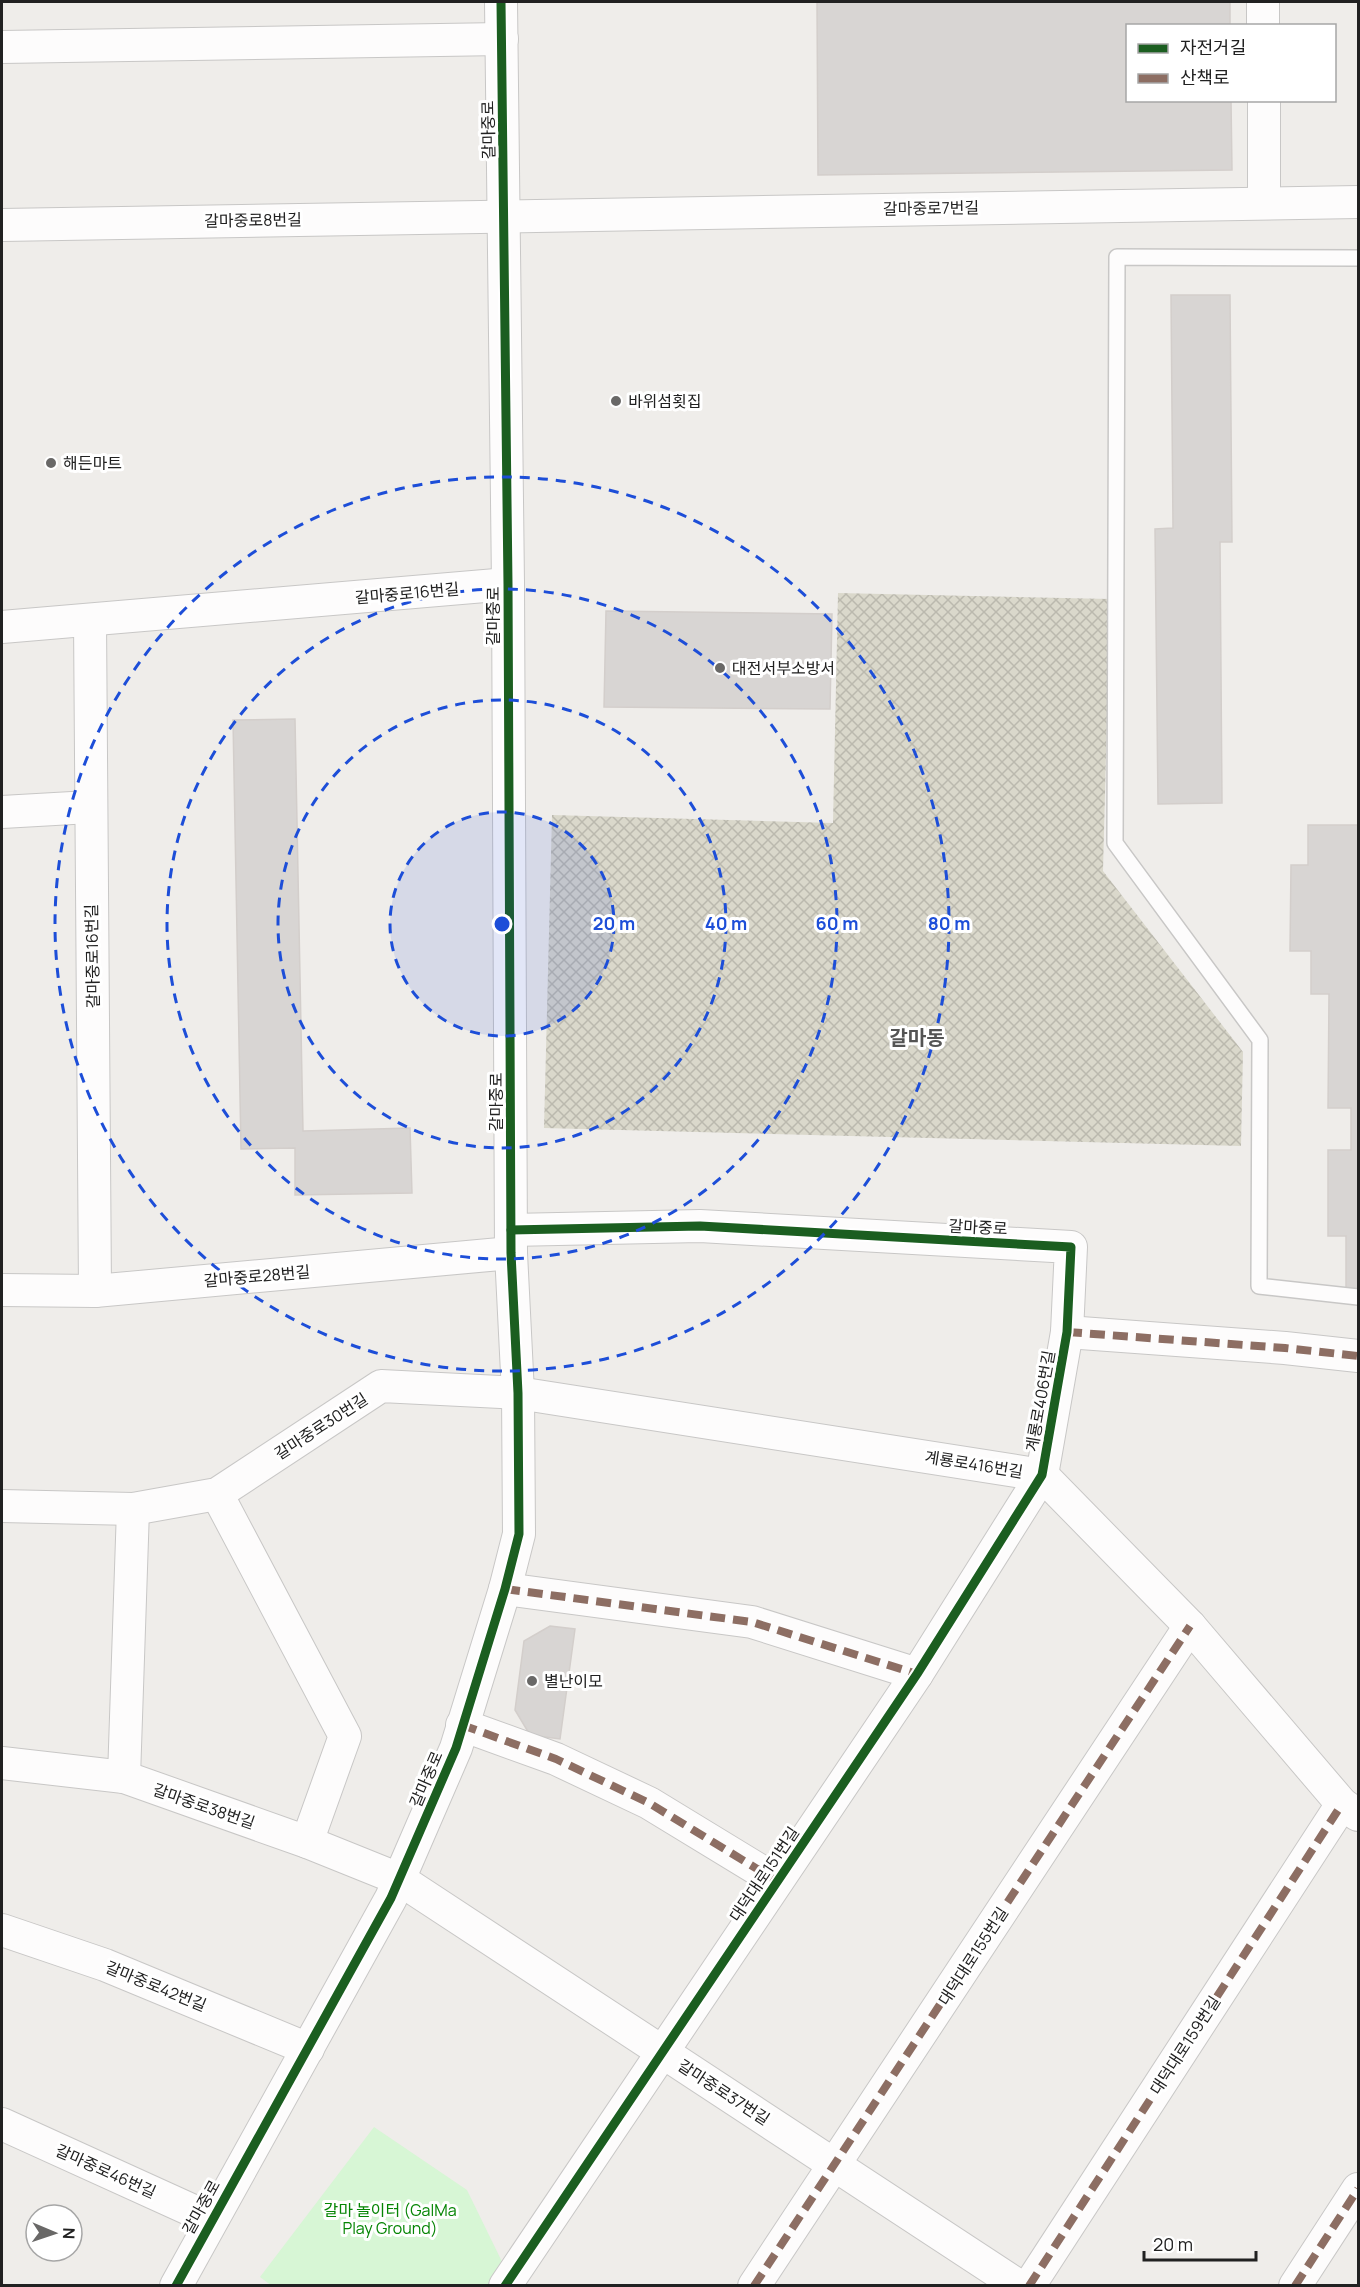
<svg xmlns="http://www.w3.org/2000/svg" width="1360" height="2287" font-family="Manrope,'Noto Sans KR',sans-serif">
	<defs>
		<pattern id="construction-cross-hatch" width="8" height="8" patternUnits="userSpaceOnUse" patternTransform="scale(1.5)"><rect width="8" height="8" fill="#dad8cb"/><path d="M0 0l8 8M0 8l8-8" fill="none" stroke="#bbb9ae"/></pattern>
	</defs>
	<rect width="100%" height="100%" fill="#efedea"/>
	<path fill="url(#construction-cross-hatch)" d="M838,593l272,6 -7,272 140,181 -2,94 -697,-18 8,-313 281,8z"/>
	<path fill="#d7f6d5" d="M374,2127l93,63 43,88 -6,8h-232l-12,-9z"/>
	<g fill="#d8d5d3" stroke="#d3cecb" stroke-width="1.5">
		<path d="M817,2h413v24h-102v74h103l1,70 -414,5z"/>
		<path d="M1171,295h59l2,247h-12l2,261 -64,1 -3,-275 18,-1z"/>
		<path d="M606,611l226,3 -2,95 -226,-2z"/>
		<path d="M295,719l8,412 107,-3 2,65 -117,2v-47l-54,1 -8,-429z"/>
		<path d="M1308,825h50v464h-12v-53h-18v-86h23v-42h-23l1,-114h-18v-43h-21l1,-86h17z"/>
		<path d="M550,1626l25,3 -15,110 -30,-4 -15,-25 9,-69z"/>
	</g>
	<g fill="none" stroke-linecap="round" stroke-linejoin="round">
		<defs>
			<path id="service" d="M1358,258l-241,-1 -2,586 145,197 -1,246 99,11"/>
			<g id="minor">
				<path d="M1263,2v24"/>
				<path d="M2,47l500,-8"/>
				<path d="M1264,100v102"/>
				<path d="M2,225l1356,-23"/>
				<path d="M90,620l5,671"/>
				<path d="M2,627l506,-43"/>
				<path d="M2,812l88,-5"/>
				<path d="M2,1290l93,1 416,-38"/>
				<path d="M1067,1332l218,16 73,8"/>
				<path d="M217,1494l128,242 -38,106"/>
				<path d="M2,1506l131,3 84,-15 164,-108 137,7 524,82 148,151 152,178 16,11"/>
				<path d="M505,1589l247,33 165,52"/>
				<path d="M462,1725l94,34 93,44 128,78"/>
				<path d="M2,1763l122,14 183,65 92,37 620,407"/>
				<path d="M124,1777l9,-268"/>
				<path d="M2,1930l103,35 203,84"/>
				<path d="M2,2124l209,95"/>
				<path d="M176,2286l215,-388 65,-150 49,-159 14,-55 -1,-141 -7,-140 -3,-669 -7,-582"/>
				<path d="M505,2286l412,-612 125,-199 25,-143 4,-85 -371,-21 -189,4"/>
				<path d="M754,2286l436,-660"/>
				<path d="M1029,2286l313,-482"/>
				<path d="M1295,2286l63,-97"/>
			</g>
		</defs>
		<use href="#service" stroke="#c8c7c6" stroke-width="18"/>
		<use href="#minor" stroke="#c8c7c6" stroke-width="34"/>
		<use href="#service" stroke="#fdfcfc" stroke-width="15"/>
		<use href="#minor" stroke="#fdfcfc" stroke-width="32"/>
		<g stroke="#8d6e63" stroke-width="8" stroke-dasharray="15 8" stroke-linecap="butt">
			<path d="M1067,1332l218,16 73,8"/>
			<path d="M505,1589l247,33 165,52"/>
			<path d="M462,1725l94,34 93,44 128,78"/>
			<path d="M754,2286l436,-660"/>
			<path d="M1029,2286l313,-482"/>
			<path d="M1295,2286l63,-97"/>
		</g>
		<defs>
			<g id="cycleway">
				<path d="M176,2286l215,-388 65,-150 49,-159 14,-55 -1,-141 -7,-140 -3,-669 -7,-582"/>
				<path d="M505,2286l412,-612 125,-199 25,-143 4,-85 -371,-21 -189,4"/>
			</g>
		</defs>
		<use href="#cycleway" stroke="#fff" stroke-width="13"/>
		<use href="#cycleway" stroke="#1b5e20" stroke-width="9"/>
	</g>
	<circle cx="502" cy="924" r="112" fill="#1d4ed8" fill-opacity=".12"/>
	<g fill="none" stroke="#1d4ed8" stroke-width="3" stroke-dasharray="10 8">
		<circle cx="502" cy="924" r="112"/>
		<circle cx="502" cy="924" r="224"/>
		<circle cx="502" cy="924" r="335"/>
		<circle cx="502" cy="924" r="447"/>
	</g>
	<g fill="#696867" stroke="#fff" stroke-width="2">
		<circle cx="616" cy="401" r="6"/>
		<circle cx="51" cy="463" r="6"/>
		<circle cx="720" cy="668" r="6"/>
		<circle cx="532" cy="1681" r="6"/>
	</g>
	<g text-anchor="middle" dominant-baseline="central" stroke-width="6" stroke-linejoin="round" paint-order="stroke">
		<g font-size="16" fill="#212121" stroke="#fff">
			<text transform="translate(488 130) rotate(-91)">갈마중로</text>
			<text transform="translate(931 208) rotate(-1)">갈마중로7번길</text>
			<text transform="translate(253 220) rotate(-1)">갈마중로8번길</text>
			<text transform="translate(407 593) rotate(-5)">갈마중로16번길</text>
			<text transform="translate(493 616) rotate(-90)">갈마중로</text>
			<text transform="translate(92 956) rotate(-91)">갈마중로16번길</text>
			<text transform="translate(496 1102) rotate(-90)">갈마중로</text>
			<text transform="translate(978 1227) rotate(3)">갈마중로</text>
			<text transform="translate(257 1276) rotate(-5)">갈마중로28번길</text>
			<text transform="translate(1040 1401) rotate(-80)">계룡로406번길</text>
			<text transform="translate(321 1426) rotate(-33)">갈마중로30번길</text>
			<text transform="translate(974 1464) rotate(9)">계룡로416번길</text>
			<text transform="translate(426 1779) rotate(-67)">갈마중로</text>
			<text transform="translate(204 1806) rotate(19)">갈마중로38번길</text>
			<text transform="translate(764 1874) rotate(-56)">대덕대로151번길</text>
			<text transform="translate(973 1956) rotate(-57)">대덕대로155번길</text>
			<text transform="translate(156 1986) rotate(22)">갈마중로42번길</text>
			<text transform="translate(1185 2045) rotate(-57)">대덕대로159번길</text>
			<text transform="translate(724 2092) rotate(33)">갈마중로37번길</text>
			<text transform="translate(106 2171) rotate(24)">갈마중로46번길</text>
			<text transform="translate(201 2207) rotate(-61)">갈마중로</text>
		</g>
		<g font-size="16" fill="#212121" stroke="#fff" text-anchor="start">
			<text x="628" y="401">바위섬횟집</text>
			<text x="63" y="463">해든마트</text>
			<text x="732" y="668">대전서부소방서</text>
			<text x="544" y="1681">별난이모</text>
		</g>
		<g font-size="16" fill="#058504" stroke="#fff">
			<text x="390" y="2210">갈마 놀이터 (GalMa<tspan x="390" dy="18">Play Ground)</tspan></text>
		</g>
		<g font-size="20" font-weight="bold" fill="#545454" stroke="#fff">
			<text x="917" y="1037">갈마동</text>
		</g>
	</g>
	<circle cx="502" cy="924" r="9" fill="#1d4ed8" stroke="#fff" stroke-width="3"/>
	<g font-size="18" text-anchor="middle" font-weight="bold" fill="#1d4ed8" stroke="#fff" stroke-width="6" stroke-linejoin="round" paint-order="stroke">
		<text x="614" y="930">20 m</text>
		<text x="726" y="930">40 m</text>
		<text x="837" y="930">60 m</text>
		<text x="949" y="930">80 m</text>
	</g>
	<rect width="1360" height="2287" fill="none" stroke="#212121" stroke-width="6"/>
	<rect x="1126" y="24" width="210" height="78" fill="#ffffff" stroke="#a6a6a6" stroke-width="1.5"/>
	<rect x="1138" y="44" width="30" height="9" fill="#1b5e20" stroke="#a6a6a6" stroke-width="1.5"/>
	<text x="1180" y="54" font-size="18" fill="#212121">자전거길</text>
	<rect x="1138" y="74" width="30" height="9" fill="#8d6e63" stroke="#a6a6a6" stroke-width="1.5"/>
	<text x="1180" y="84" font-size="18" fill="#212121">산책로</text>
	<g transform="translate(54 2233) rotate(92)"><circle r="28" fill="#ffffff" stroke="#a6a6a6" stroke-width="1.5"/>
	<path d="M0-4.5L10 22L0 15L-10 22Z" fill="#696867"/>
	<text y="-9" font-size="16" font-weight="bold" text-anchor="middle" fill="#212121">N</text>
	</g>
	<path d="M1144 2251v9h112v-9" fill="none" stroke="#212121" stroke-width="3"/>
	<text x="1153" y="2251" font-size="18" fill="#212121" stroke="#ffffff" stroke-width="4.5" paint-order="stroke">20 m</text>
</svg>
